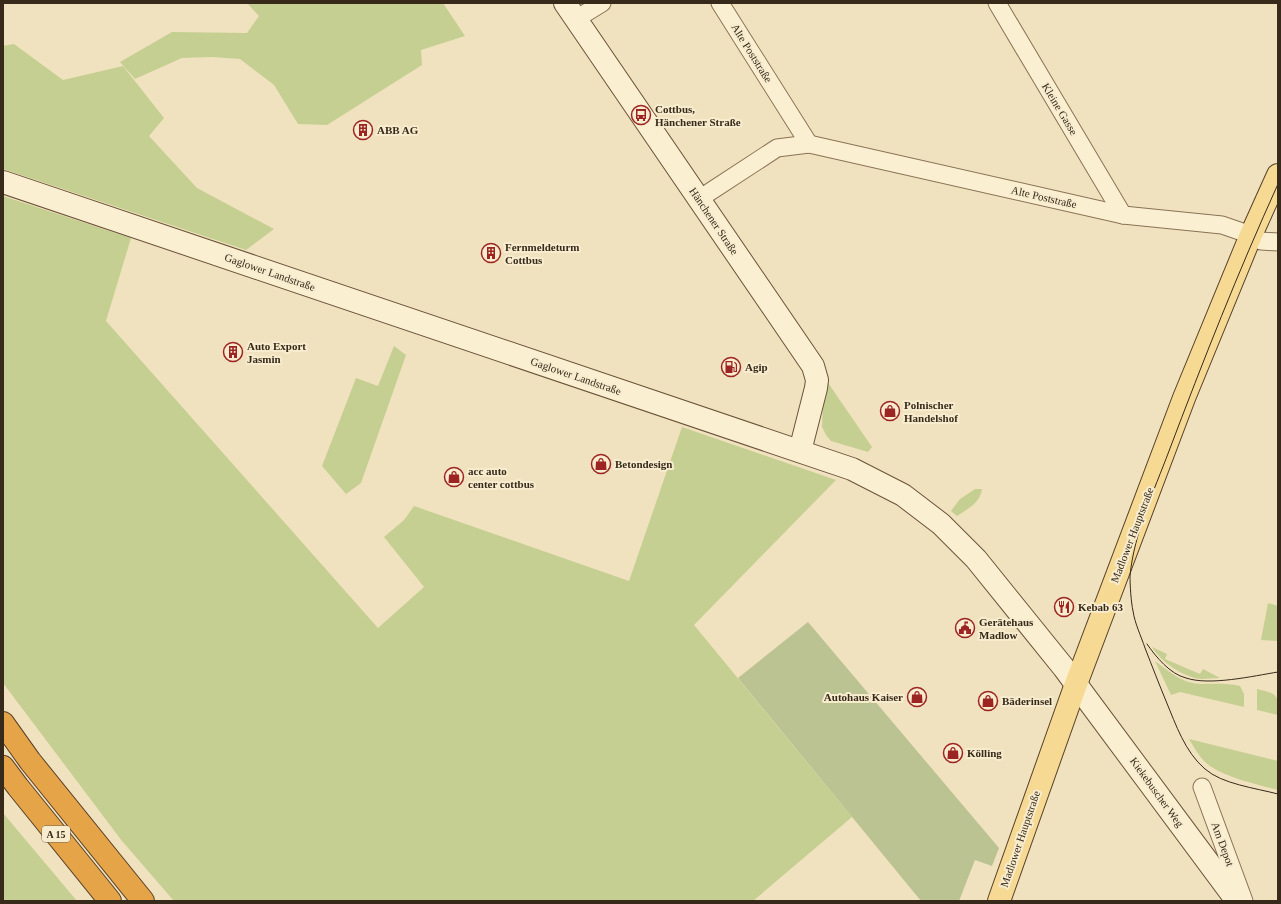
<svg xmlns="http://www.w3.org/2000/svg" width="1281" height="904" font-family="Georgia,serif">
	<rect width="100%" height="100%" fill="#f0e2be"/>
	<g fill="#c6cf92">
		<path d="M247,3h196l22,33 -44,14 1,15 -95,60 -29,-1 -24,-39 -34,-26 -28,-2 -30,1 -47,21 -15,-17 52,-30 75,1 12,-17z"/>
		<path d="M14,44l49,36 60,-14 41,52 -15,18 48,52 77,41 -28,21 -243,-81v-123z"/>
		<path d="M3,196l128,42 -25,83 272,307 46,-41 -40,-50 20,-17 10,-14 215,75 53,-154 154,53 -142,145 158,192 -99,84h-579l-52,-60 -119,-158z"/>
		<path d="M394,346l12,9 -45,128 -15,11 -24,-28 34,-88 22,8z"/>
		<path d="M824,377l48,70 -4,5 -37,-11 -5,-6 -4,-8z"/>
		<path d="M975,489h7c-2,14 -14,20 -25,27l-6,-5 9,-12z"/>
		<path d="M1268,603l10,3v35l-17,-1z"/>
		<path d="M1152,647l15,7 -2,5 35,15 3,-5 17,9c-6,0 -13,1 -19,1 -18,-2 -40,-17 -49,-32z"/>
		<path d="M1155,661c15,11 28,23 47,23 13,0 25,-1 38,2l4,8v13l-64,-15 -9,3z"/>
		<path d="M1257,689c21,5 21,5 21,26l-21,-5z"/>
		<path d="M1189,739l89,22v29c-22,-6 -48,-11 -68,-24 -9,-6 -15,-17 -21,-27z"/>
		<path d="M3,813l74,88h-74z"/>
	</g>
	<path fill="#bcc392" d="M808,622l191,226 -7,18 -17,-6 -16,41h-38l-183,-223z"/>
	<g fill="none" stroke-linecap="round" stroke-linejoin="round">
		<defs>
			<g id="street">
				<path d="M720,3l89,141"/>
				<path d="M997,3l126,212"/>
				<path d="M576,19l26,-16"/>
				<path d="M699,199l78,-51 32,-4 314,71 99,10 29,10 10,6 17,1"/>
				<path d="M1202,787l42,114"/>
			</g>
			<g id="secondary">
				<path d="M565,3l248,363 4,14 -1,8 -16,63"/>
				<path d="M3,182l849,287 51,26 38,29 35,35 88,109 173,233"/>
			</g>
			<path id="primary" d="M999,901l77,-217 108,-286 67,-163 27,-60"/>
			<g id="highway">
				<path d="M3,723l27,38 113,140"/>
				<path d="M3,767l15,20 92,114"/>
			</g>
		</defs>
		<use href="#street" stroke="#8a7356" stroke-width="19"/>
		<use href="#secondary" stroke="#6b5339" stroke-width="24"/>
		<use href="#primary" stroke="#57402b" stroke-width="24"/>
		<use href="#highway" stroke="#57402b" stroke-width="24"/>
		<use href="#street" stroke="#fbefd2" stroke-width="17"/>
		<use href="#secondary" stroke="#fbefd2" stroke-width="22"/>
		<use href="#primary" stroke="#f6da93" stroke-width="22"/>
		<use href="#highway" stroke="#e6a449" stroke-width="22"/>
		<g stroke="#382a1b" stroke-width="1">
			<path d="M1278,184c-40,88 -75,177 -109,267 -15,40 -35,82 -39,125 0,9 1,26 3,35 2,13 8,25 12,37 7,18 14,36 21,53 10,24 19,51 39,68 17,15 50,19 73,25"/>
			<path d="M1147,644c9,13 23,30 39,34 24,8 67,-2 92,-6"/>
		</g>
	</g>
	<defs>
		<symbol id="bus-ring" viewBox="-11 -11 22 22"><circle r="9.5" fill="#f7ecce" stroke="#9c2423" stroke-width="1.5"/><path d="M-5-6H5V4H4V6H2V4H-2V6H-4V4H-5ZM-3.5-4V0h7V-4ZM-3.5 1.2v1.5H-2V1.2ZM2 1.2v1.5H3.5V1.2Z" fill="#9c2423"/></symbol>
		<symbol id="building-ring" viewBox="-11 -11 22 22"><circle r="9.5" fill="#f7ecce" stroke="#9c2423" stroke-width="1.5"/><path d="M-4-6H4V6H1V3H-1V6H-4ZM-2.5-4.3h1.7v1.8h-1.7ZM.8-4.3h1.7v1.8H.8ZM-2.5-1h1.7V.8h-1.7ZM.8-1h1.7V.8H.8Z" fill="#9c2423"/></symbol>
		<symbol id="fuel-ring" viewBox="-11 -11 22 22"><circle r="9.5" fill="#f7ecce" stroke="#9c2423" stroke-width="1.5"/><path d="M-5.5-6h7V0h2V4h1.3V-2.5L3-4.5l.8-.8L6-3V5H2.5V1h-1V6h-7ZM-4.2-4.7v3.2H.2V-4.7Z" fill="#9c2423"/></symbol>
		<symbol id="shop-ring" viewBox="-11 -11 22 22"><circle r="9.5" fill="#f7ecce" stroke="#9c2423" stroke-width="1.5"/><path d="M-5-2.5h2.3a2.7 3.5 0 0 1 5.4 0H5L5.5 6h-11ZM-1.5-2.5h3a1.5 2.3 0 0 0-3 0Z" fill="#9c2423"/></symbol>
		<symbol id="restaurant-ring" viewBox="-11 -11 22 22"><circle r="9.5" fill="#f7ecce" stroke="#9c2423" stroke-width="1.5"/><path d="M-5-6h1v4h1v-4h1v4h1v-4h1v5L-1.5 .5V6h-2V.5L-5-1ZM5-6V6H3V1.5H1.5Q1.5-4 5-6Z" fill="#9c2423"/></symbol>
		<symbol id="civic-ring" viewBox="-11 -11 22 22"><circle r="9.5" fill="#f7ecce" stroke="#9c2423" stroke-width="1.5"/><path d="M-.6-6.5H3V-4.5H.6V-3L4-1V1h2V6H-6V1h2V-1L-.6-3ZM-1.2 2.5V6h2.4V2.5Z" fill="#9c2423"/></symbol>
	</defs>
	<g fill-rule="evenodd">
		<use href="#bus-ring" x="630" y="104" width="22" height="22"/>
		<use href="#building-ring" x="352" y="119" width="22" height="22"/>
		<use href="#building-ring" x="480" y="242" width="22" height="22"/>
		<use href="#building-ring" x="222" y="341" width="22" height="22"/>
		<use href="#fuel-ring" x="720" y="356" width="22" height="22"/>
		<use href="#shop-ring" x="879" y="400" width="22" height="22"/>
		<use href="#shop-ring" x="590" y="453" width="22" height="22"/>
		<use href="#shop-ring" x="443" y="466" width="22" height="22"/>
		<use href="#restaurant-ring" x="1053" y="596" width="22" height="22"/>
		<use href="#civic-ring" x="954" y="617" width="22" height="22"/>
		<use href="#shop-ring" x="906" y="686" width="22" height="22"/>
		<use href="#shop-ring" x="977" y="690" width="22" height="22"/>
		<use href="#shop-ring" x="942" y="742" width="22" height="22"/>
	</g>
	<g text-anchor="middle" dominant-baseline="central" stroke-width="4" stroke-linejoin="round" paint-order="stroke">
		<rect fill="#f7ecce" stroke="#716451" stroke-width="1" x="42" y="826" width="28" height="16" rx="3"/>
		<g font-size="10" font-weight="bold" fill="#382a1b">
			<text x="56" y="834">A 15</text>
		</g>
		<g font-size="11" fill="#382a1b" stroke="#f7ecce">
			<text transform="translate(752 53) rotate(58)">Alte Poststraße</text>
			<text transform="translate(1060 109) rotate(59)">Kleine Gasse</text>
			<text transform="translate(1044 197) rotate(13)">Alte Poststraße</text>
			<text transform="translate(714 221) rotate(56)">Hänchener Straße</text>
			<text transform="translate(270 272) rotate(19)">Gaglower Landstraße</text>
			<text transform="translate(576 376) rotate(19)">Gaglower Landstraße</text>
			<text transform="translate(1132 535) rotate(-69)">Madlower Hauptstraße</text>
			<text transform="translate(1157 792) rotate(54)">Kiekebuscher Weg</text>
			<text transform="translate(1020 839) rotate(-71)">Madlower Hauptstraße</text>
			<text transform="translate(1223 844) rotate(70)">Am Depot</text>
		</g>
		<g font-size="11" font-weight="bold" fill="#382a1b" stroke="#f7ecce" text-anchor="start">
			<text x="655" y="109">Cottbus,<tspan x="655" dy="13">Hänchener Straße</tspan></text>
			<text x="377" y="130">ABB AG</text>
			<text x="505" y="247">Fernmeldeturm<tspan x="505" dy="13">Cottbus</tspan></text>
			<text x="247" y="346">Auto Export<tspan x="247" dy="13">Jasmin</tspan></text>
			<text x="745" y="367">Agip</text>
			<text x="904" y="405">Polnischer<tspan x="904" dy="13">Handelshof</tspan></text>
			<text x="615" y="464">Betondesign</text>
			<text x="468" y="471">acc auto<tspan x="468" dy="13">center cottbus</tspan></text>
			<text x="1078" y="607">Kebab 63</text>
			<text x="979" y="622">Gerätehaus<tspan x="979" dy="13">Madlow</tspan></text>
			<text x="903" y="697" text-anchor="end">Autohaus Kaiser</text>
			<text x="1002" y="701">Bäderinsel</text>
			<text x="967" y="753">Kölling</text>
		</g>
	</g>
	<rect width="1281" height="904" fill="none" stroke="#382a1b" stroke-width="8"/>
</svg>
